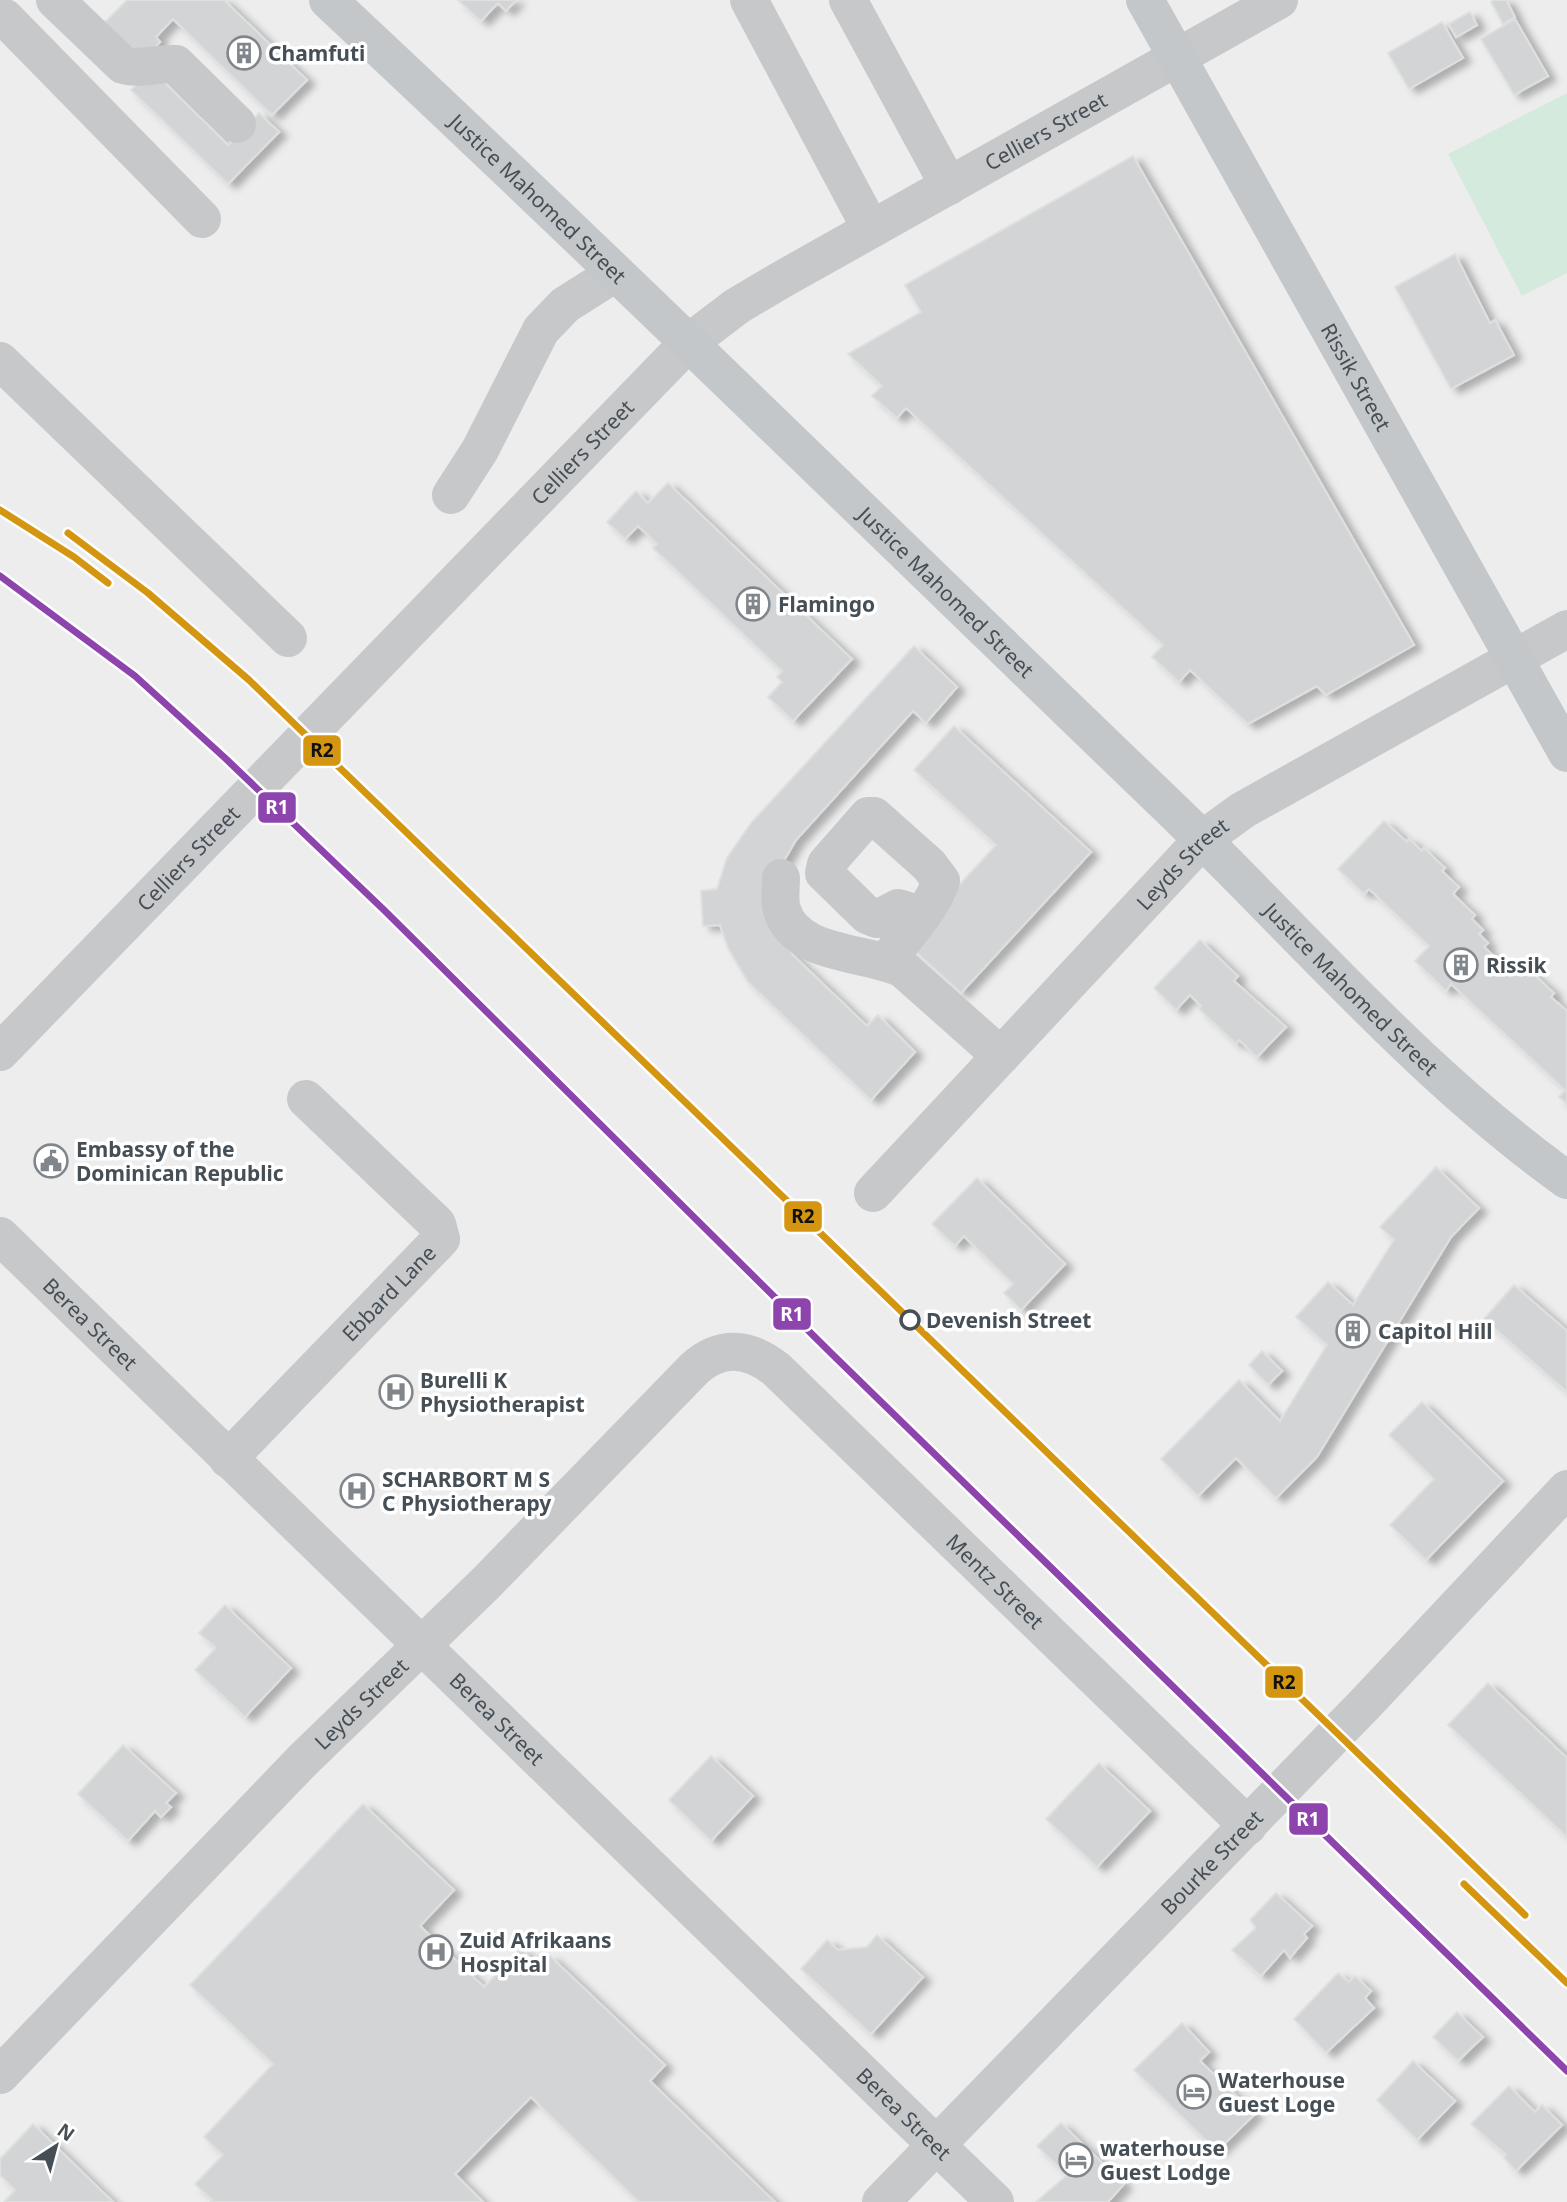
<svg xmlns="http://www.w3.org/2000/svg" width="1567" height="2202" font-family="'Noto Sans',sans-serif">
	<defs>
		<filter id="shadow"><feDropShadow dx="8" dy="4.5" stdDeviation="3.5" flood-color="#0004"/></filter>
	</defs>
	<rect width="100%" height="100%" fill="#ededed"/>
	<path fill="#d3eadc" d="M1567,93v180l-45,23 -74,-142z"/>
	<g fill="#d3d4d6" stroke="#dedfdf" stroke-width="2" filter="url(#shadow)">
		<path d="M127,0h97l83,80 -35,35 -99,-96 -17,18 4,5 -23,23 -38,-37z"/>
		<path d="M458,0h58l-10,11 -8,-8 -17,18z"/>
		<path d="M1494,0h12l9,17 -12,7 -12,-22z"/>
		<path d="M1470,12l7,13 -21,12 -7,-13z"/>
		<path d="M1515,19l33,57 -34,19 -33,-56z"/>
		<path d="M1442,22l21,36 -54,31 -21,-36z"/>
		<path d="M152,70l76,75 31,-32 20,19 -51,52 -97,-94z"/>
		<path d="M1133,156l281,489 -88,50 -9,-9 -69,38 -58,-54 -11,12 -27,-25 11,-12 -257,-237 -9,10 -25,-22 10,-10 -34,-32 73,-42 -16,-27z"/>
		<path d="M1455,254l35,69 5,-3 19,35 -63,34 -56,-102z"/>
		<path d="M668,483l184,176 -59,62 -25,-24 14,-15 -5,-5 5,-6 -129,-123 4,-4 -19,-18 -13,13 -18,-17 29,-31 12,12z"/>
		<path d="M914,646l43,41 -31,36 -13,-12 -117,129 -28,48 6,37 19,30 74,71 11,-11 37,37 -44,48 -123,-118 -20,-34 -8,-23 -17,1 -2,-35 16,-2 10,-31 24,-35z"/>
		<path d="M954,726l137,126 -130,141 -55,-50 90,-98 -82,-75z"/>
		<path d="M1384,821l23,21 2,-3 13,12 2,-3 21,20 -3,3 17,16 -6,7 22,21 -3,4 11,11 -4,4 9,9 -4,4 24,22 6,-7 10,10 3,-4 27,25 -3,4 16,14v93l-8,-7 6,-7 -114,-106 -5,7 -31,-30 14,-15 -60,-57 -5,5 -26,-25z"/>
		<path d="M1200,940l38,36 -4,5 52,46 -29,30 -18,-17 -3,4 -37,-35 2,-3 -11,-11 -14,15 -22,-22z"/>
		<path d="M1436,1167l43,41 -28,29 -134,220 -41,41 -40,-40 -38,38 -37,-37 78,-79 41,41 47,-76 -31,-28 32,-35 25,23 41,-65 -14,-13z"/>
		<path d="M977,1178l88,86 -44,46 -17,-17 9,-9 -49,-48 -9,10 -23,-22z"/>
		<path d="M1514,1285l53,46v61l-83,-73z"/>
		<path d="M1262,1351l20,20 -14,14 -19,-20z"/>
		<path d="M1422,1402l81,79 -77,79 -36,-35 44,-46 -45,-44z"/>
		<path d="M225,1605l66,63 -46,49 -50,-47 21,-22 -17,-15z"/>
		<path d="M1488,1683l79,75v79l-119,-112z"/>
		<path d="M123,1745l53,48 -10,10 5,4 -10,10 -6,-6 -27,30 -50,-47z"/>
		<path d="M711,1756l42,40 -42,45 -42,-41z"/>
		<path d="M1099,1763l51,48 -53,56 -51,-48z"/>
		<path d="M363,1804l91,86 -34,36 64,61 37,-38 18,18 11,-11 115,109 -15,16 125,121h-136l-108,-105 -76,77 28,28h-273l2,-2 -17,-16 28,-29 -19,-18 69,-73 -83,-79z"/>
		<path d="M1276,1893l36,33 -8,8 3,4 -17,20 -6,-8 -23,26 -29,-26 24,-22 -6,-8z"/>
		<path d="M877,1935l46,42 -52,57 -70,-65 26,-29 11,10 29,-3z"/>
		<path d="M1338,1973l11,9 6,-6 16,15 -6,7 9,10 -48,45 -32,-34z"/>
		<path d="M1457,2012l26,25 -25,24 -25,-24z"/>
		<path d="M1182,2023l27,29 -9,9 55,53 -38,37 -83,-81z"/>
		<path d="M1413,2061l42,40 -38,39 -40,-40z"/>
		<path d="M1509,2086l26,26 7,-7 20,20 -46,46 -12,-13 2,-3 -35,-31z"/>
		<path d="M1061,2123l63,61 -16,18h-72l31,-27 -30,-29z"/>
		<path d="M33,2124l80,78h-109l11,-12 -15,-15v-16z"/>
	</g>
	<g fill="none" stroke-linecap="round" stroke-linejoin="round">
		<g stroke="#c7c8ca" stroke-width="38">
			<path d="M55,0l68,65c18,5 34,-2 53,-1l61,60"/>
			<path d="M749,0l122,229"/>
			<path d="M848,0l101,186"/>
			<path d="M5,18l197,201"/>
			<path d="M0,361l288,277"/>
			<path d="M451,495l29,-45 61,-120 24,-25 49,-31"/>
			<path d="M781,878c0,10 -2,23 1,32 14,47 86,41 121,59l98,87"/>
			<path d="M887,961c18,-25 44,-51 54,-80l-12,-16 -55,-49h-6l-42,48 -2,9 43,42 10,4 21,-11 23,7"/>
			<path id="s1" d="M0,1052l687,-708 50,-38 44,-26 498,-280"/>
			<path id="s2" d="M873,1193l330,-354 40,-29 324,-181"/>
			<path id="s3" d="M0,1236l995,966"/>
			<path id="s4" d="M228,1459l213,-220 -4,-15 -131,-125"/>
			<path id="s5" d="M0,2075l303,-315 183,-177 208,-214c26,-24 54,-22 82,0l472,457"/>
			<path id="s6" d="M881,2202l485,-499 201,-214"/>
		</g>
		<g stroke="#c3c7c9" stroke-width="38">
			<path id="s7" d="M328,0c283,264 559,536 838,804 132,127 252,269 401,376"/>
			<path id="s8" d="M1145,0l422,753"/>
		</g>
		<defs>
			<path id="rail-1" d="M0,576l135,100 90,82 159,152 448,444 735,717"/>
			<g id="rail-2">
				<path d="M0,510l74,47 34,26"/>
				<path d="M68,533l80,60 101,87 1276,1235"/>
				<path d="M1464,1884l103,99"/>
			</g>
		</defs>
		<use href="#rail-1" stroke="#fff" stroke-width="12"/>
		<use href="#rail-2" stroke="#fff" stroke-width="12"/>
		<use href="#rail-1" stroke="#8e44ad" stroke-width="7"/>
		<use href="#rail-2" stroke="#d49511" stroke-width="7"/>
	</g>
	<defs>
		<symbol id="building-ring" viewBox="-11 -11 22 22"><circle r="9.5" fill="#fff" stroke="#80868b" stroke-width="1.5"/><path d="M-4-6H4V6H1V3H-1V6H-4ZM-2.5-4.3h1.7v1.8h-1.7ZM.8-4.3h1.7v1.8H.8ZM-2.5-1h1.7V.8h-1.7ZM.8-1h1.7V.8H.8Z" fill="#80868b"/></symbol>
		<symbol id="civic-ring" viewBox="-11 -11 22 22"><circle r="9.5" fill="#fff" stroke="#80868b" stroke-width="1.5"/><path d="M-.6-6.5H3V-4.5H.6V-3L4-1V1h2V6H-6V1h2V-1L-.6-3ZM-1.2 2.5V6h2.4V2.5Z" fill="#80868b"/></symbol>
		<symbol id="hospital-ring" viewBox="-11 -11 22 22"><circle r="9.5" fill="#fff" stroke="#80868b" stroke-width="1.5"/><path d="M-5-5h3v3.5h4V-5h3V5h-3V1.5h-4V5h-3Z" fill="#80868b"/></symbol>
		<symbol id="hotel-ring" viewBox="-11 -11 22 22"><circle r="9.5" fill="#fff" stroke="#80868b" stroke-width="1.5"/><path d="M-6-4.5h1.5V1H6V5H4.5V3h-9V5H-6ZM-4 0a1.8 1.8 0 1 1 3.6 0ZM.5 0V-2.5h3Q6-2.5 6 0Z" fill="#80868b"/></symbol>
	</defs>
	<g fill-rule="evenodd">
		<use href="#building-ring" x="225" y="34" width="38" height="38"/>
		<use href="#building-ring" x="734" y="585" width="38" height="38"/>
		<use href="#building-ring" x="1442" y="946" width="38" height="38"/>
		<use href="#civic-ring" x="32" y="1142" width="38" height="38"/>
		<use href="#building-ring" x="1334" y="1312" width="38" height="38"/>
		<use href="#hospital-ring" x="377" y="1373" width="38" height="38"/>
		<use href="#hospital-ring" x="338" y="1472" width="38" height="38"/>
		<use href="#hospital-ring" x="417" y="1933" width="38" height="38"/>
		<use href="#hotel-ring" x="1175" y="2073" width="38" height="38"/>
		<use href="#hotel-ring" x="1057" y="2141" width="38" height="38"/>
	</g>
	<circle fill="#fff" stroke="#464f56" stroke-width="3.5" cx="910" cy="1320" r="9"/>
	<g text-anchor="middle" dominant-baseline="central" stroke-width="7" stroke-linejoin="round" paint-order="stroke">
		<g font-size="21" font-weight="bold" fill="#464f56" stroke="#fff" text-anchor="start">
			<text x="268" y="53">Chamfuti</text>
			<text x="778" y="604">Flamingo</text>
			<text x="1486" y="965">Rissik</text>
			<text x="76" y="1149">Embassy of the<tspan x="76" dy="24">Dominican Republic</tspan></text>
			<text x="1378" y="1331">Capitol Hill</text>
			<text x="420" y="1380">Burelli K<tspan x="420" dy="24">Physiotherapist</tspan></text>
			<text x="382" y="1479">SCHARBORT M S<tspan x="382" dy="24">C Physiotherapy</tspan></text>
			<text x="460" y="1940">Zuid Afrikaans<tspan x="460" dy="24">Hospital</tspan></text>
			<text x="1218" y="2080">Waterhouse<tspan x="1218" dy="24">Guest Loge</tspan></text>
			<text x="1100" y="2148">waterhouse<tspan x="1100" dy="24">Guest Lodge</tspan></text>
		</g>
		<g font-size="21" fill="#464f56" stroke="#fff">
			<text stroke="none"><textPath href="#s1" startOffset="1404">Celliers Street</textPath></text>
			<text stroke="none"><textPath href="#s7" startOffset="289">Justice Mahomed Street</textPath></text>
			<text stroke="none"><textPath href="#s8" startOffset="432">Rissik Street</textPath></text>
			<text stroke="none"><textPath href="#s1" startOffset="836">Celliers Street</textPath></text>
			<text stroke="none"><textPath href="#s7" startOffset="856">Justice Mahomed Street</textPath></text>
			<text stroke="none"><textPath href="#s1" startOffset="270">Celliers Street</textPath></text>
			<text stroke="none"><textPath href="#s2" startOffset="452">Leyds Street</textPath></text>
			<text stroke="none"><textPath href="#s7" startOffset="1423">Justice Mahomed Street</textPath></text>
			<text stroke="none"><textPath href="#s4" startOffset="231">Ebbard Lane</textPath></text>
			<text stroke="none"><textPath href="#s3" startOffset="126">Berea Street</textPath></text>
			<text stroke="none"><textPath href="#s5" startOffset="1386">Mentz Street</textPath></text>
			<text stroke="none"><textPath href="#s5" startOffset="518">Leyds Street</textPath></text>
			<text stroke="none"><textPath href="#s3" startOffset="693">Berea Street</textPath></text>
			<text stroke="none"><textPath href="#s6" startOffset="474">Bourke Street</textPath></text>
			<text stroke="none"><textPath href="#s3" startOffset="1260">Berea Street</textPath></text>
		</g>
		<g font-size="21" font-weight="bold" fill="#464f56" stroke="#fff" text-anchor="start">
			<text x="926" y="1320">Devenish Street</text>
		</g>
	</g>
	<g stroke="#fff" stroke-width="2.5">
		<rect x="302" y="734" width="40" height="33" rx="7" fill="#d49511"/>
		<rect x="257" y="791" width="40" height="33" rx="7" fill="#8e44ad"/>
		<rect x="783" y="1200" width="40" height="33" rx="7" fill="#d49511"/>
		<rect x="772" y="1297" width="40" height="34" rx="7" fill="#8e44ad"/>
		<rect x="1264" y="1665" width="40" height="34" rx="7" fill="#d49511"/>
		<rect x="1288" y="1802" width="41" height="34" rx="7" fill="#8e44ad"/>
	</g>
	<g font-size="19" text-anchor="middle" font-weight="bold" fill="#fff">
		<text x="277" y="814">R1</text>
		<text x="792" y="1321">R1</text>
		<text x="1308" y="1826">R1</text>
	</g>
	<g font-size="19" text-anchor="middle" font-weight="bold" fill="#111">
		<text x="322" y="757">R2</text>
		<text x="803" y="1223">R2</text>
		<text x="1284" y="1689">R2</text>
	</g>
	<g transform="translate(56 2146) rotate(36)" stroke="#ffffff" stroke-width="5" paint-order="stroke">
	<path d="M0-5L12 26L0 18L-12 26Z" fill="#464f56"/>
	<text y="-10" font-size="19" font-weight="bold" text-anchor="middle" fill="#464f56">N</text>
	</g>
</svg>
